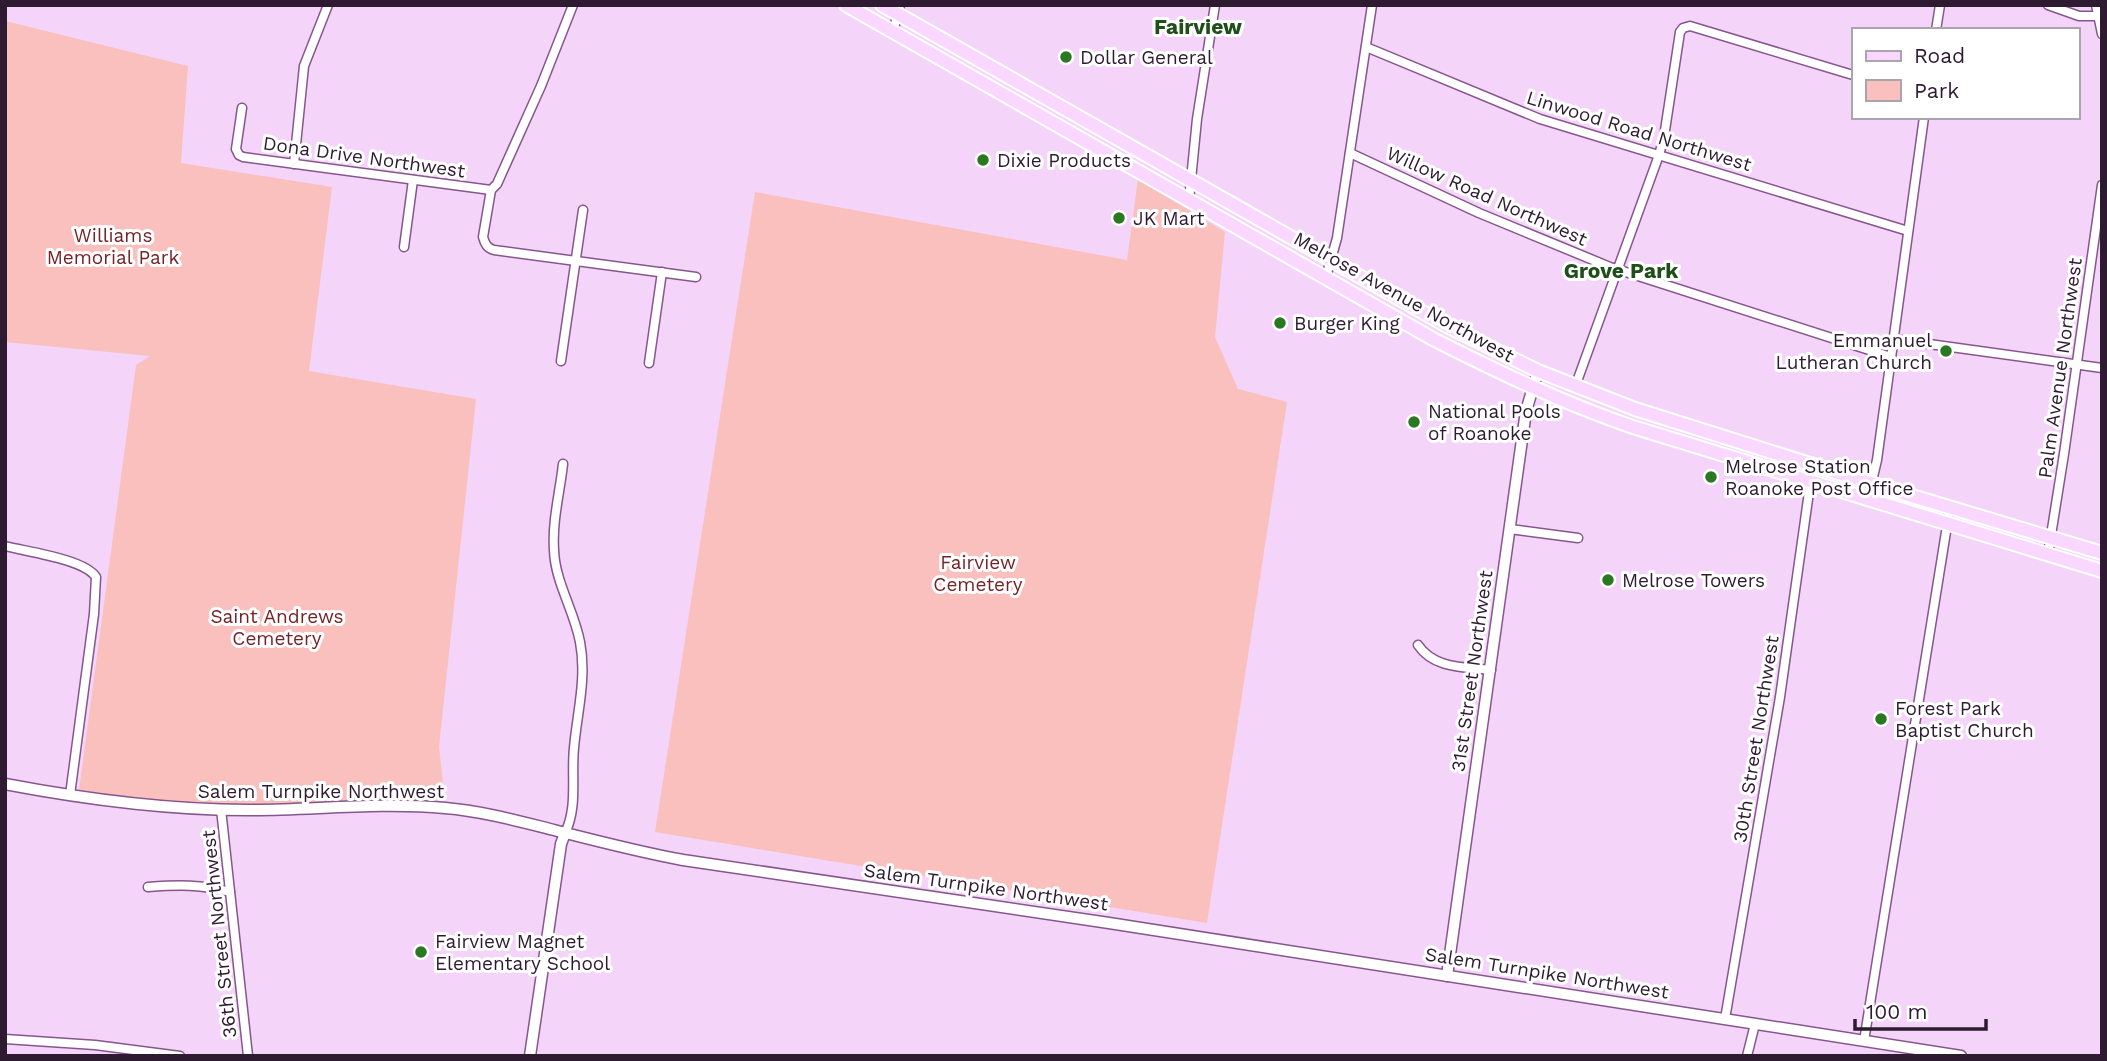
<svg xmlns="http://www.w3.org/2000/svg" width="2107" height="1061" font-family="'Work Sans',sans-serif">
	<rect width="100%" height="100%" fill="#f5d4fa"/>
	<g fill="#f9c0bd">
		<path d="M5,21l183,45 -7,97 151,24 -23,184 167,28 -37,348 6,53c-63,0 -126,5 -189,5 -59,0 -118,-7 -177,-15l57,-425 14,-9 -145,-14z"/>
		<path d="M1138,179l87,53 -10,105 23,52 49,13 -80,521 -552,-91 100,-640 372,68z"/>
	</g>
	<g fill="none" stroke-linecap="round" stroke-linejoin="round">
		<defs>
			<g id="minor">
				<path d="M573,5l-32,81 -44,98 -6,6 -8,47c2,7 4,11 11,13l202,27"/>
				<path d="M2048,5l31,11h18"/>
				<path d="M2096,5l6,29"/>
				<path d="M1936,30l4,-25"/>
				<path d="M893,32l7,-27"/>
				<path d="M1366,47l174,72 368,112"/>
				<path d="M242,108l-6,41 3,6 4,2 248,33"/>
				<path d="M1350,153l129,60 131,54 281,90"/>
				<path d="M294,164l10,-98 24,-61"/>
				<path d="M1189,200l8,-81 18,-114"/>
				<path d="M404,247l9,-67"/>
				<path d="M1326,277l11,-39 35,-233"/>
				<path d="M1893,339l209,29"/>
				<path d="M561,361l22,-151"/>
				<path d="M649,363l13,-91"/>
				<path d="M1575,387l84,-232 5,-18 16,-105 3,-4 7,-2 163,49"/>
				<path d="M563,464c-3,28 -11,57 -9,86 1,32 20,60 26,92 7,36 -3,71 -6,106 -3,28 4,59 -9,85"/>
				<path d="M1868,498l9,-38 47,-343"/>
				<path d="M1510,529l68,9"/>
				<path d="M5,546c23,6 79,13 91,31l-2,37 -24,181"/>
				<path d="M2048,554l16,-100 38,-269"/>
				<path d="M1418,645c16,24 47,22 73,25"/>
				<path d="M221,809l27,247"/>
				<path d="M148,887c29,-2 54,-3 82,5"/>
				<path d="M1725,1019l55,-322 29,-205 9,-26"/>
				<path d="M5,1039l90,6 85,11"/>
				<path d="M1864,1041l86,-534"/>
				<path d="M1747,1056l8,-32"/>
			</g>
			<g id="tertiary">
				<path d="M5,784c79,15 162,26 243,26 65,0 131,-8 197,-2 37,3 73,13 109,22 43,11 85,22 129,30l426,63 852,133"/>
				<path d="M1447,976l79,-565 12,-40"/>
				<path d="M530,1056l31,-212 4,-11"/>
			</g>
			<g id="primary">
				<path d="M846,5l587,334c65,33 130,64 200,88l469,144"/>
				<path d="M882,5l565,321 91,45 97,38 267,84 200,60"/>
			</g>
		</defs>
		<use href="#minor" stroke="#86568d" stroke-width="11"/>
		<use href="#tertiary" stroke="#86568d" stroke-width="13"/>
		<use href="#primary" stroke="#fff" stroke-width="16"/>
		<use href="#minor" stroke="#fff" stroke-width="8"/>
		<use href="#tertiary" stroke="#fff" stroke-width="10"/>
		<use href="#primary" stroke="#f9d7ff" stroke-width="12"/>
	</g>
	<g fill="#2a7922" stroke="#fff" stroke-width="2.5">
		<circle cx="1066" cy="57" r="7"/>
		<circle cx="983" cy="160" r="7"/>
		<circle cx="1119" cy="218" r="7"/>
		<circle cx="1280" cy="323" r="7"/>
		<circle cx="1946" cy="351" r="7"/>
		<circle cx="1414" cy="422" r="7"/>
		<circle cx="1711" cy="477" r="7"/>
		<circle cx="1608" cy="580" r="7"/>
		<circle cx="1881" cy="719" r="7"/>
		<circle cx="421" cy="952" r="7"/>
	</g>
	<g text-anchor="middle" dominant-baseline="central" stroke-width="6" stroke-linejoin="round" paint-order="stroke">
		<g font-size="19" fill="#2e1a31" stroke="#fff" text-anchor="start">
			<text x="1080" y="57">Dollar General</text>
			<text x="997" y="160">Dixie Products</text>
			<text x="1133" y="218">JK Mart</text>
			<text x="1294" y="323">Burger King</text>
			<text x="1932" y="340" text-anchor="end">Emmanuel<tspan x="1932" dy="22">Lutheran Church</tspan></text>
			<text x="1428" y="411">National Pools<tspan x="1428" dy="22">of Roanoke</tspan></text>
			<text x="1725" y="466">Melrose Station<tspan x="1725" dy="22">Roanoke Post Office</tspan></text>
			<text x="1622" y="580">Melrose Towers</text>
			<text x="1895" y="708">Forest Park<tspan x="1895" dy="22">Baptist Church</tspan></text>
			<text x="435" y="941">Fairview Magnet<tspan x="435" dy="22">Elementary School</tspan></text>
		</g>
		<g font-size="19" fill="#2e1a31" stroke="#fff">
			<text transform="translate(1639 131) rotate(17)">Linwood Road Northwest</text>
			<text transform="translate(364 157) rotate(8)">Dona Drive Northwest</text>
			<text transform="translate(1487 196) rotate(24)">Willow Road Northwest</text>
			<text transform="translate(1404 297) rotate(29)">Melrose Avenue Northwest</text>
			<text transform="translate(2060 368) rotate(-82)">Palm Avenue Northwest</text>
			<text transform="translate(1472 671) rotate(-82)">31st Street Northwest</text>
			<text transform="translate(1756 739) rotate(-81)">30th Street Northwest</text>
			<text x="321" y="791">Salem Turnpike Northwest</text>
			<text transform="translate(986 887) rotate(8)">Salem Turnpike Northwest</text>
			<text transform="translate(219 934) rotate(-96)">36th Street Northwest</text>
			<text transform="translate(1547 973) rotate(9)">Salem Turnpike Northwest</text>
		</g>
		<g font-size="19" fill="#762327" stroke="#fff">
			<text x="113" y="235">Williams<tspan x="113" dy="22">Memorial Park</tspan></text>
			<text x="978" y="562">Fairview<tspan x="978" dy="22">Cemetery</tspan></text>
			<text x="277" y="616">Saint Andrews<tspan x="277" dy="22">Cemetery</tspan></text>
		</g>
		<g font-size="21" font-weight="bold" fill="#1e4f19" stroke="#fff">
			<text x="1198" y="26">Fairview</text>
			<text x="1621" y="270">Grove Park</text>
		</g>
	</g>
	<rect width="2107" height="1061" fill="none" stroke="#2e1a31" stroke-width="14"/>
	<rect x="1852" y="28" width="228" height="91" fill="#ffffff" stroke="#aba3ad" stroke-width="2"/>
	<rect x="1866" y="51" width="35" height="10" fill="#f9d7ff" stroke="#aba3ad" stroke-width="2"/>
	<text x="1914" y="63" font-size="21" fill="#2e1a31">Road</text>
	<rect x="1866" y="80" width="35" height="21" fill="#f9c0bd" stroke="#aba3ad" stroke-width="2"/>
	<text x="1914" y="98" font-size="21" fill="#2e1a31">Park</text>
	<path d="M1855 1019v10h131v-10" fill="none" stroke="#2e1a31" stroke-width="3.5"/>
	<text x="1866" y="1019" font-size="21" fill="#2e1a31" stroke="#ffffff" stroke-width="5" paint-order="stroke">100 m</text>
</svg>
